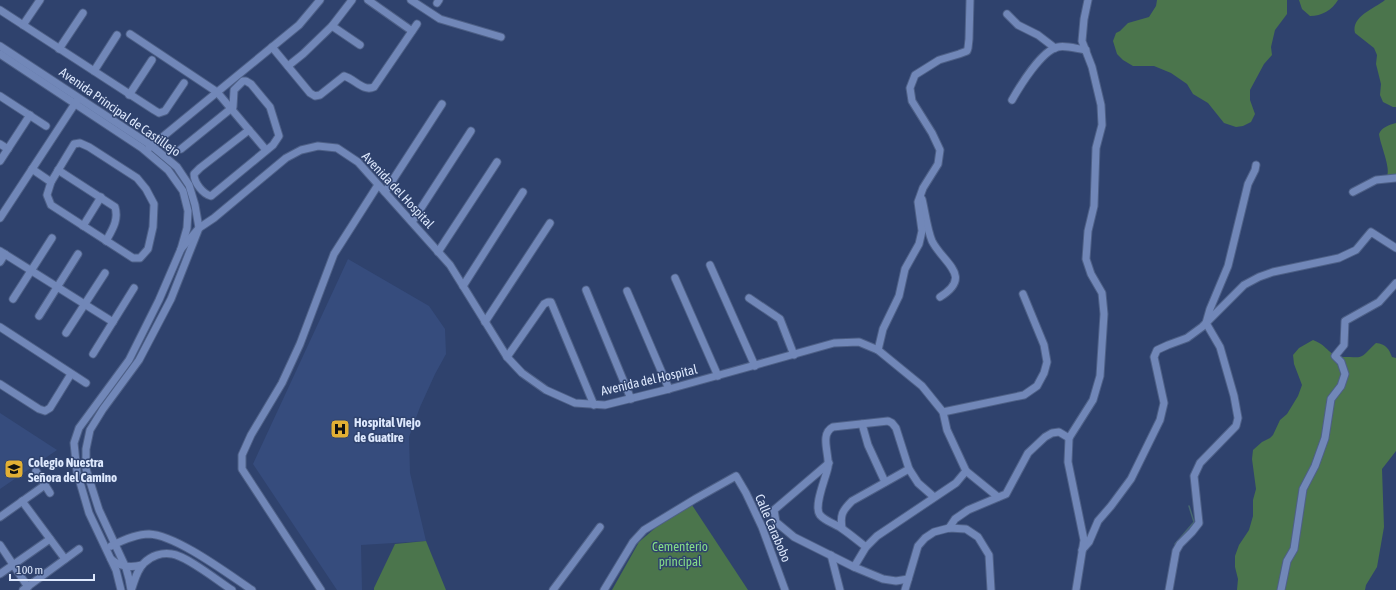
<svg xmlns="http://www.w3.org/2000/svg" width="1396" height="590" font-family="'Asap Condensed',sans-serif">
	<rect width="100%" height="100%" fill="#2f426d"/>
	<g fill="#364c7d">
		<path d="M348,259l81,47 16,23 1,25 -11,20 -15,33 -11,30 1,36 16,68 -65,4 1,45h-25l-84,-126z"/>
		<path d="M0,413l57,37 -57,39z"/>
	</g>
	<g fill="#4b754c">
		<path d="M1157,0h130v14l-12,16 -4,17 1,8 -8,9 -14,26v10l5,14 -4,8 -8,4 -7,1 -12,-4 -16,-20 -15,-9 -6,-10 -16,-11 -17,-7h-21l-10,-6 -6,-6 -4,-13 3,-8 4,-2 8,-8 21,-6 7,-11z"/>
		<path d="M1299,0h39c-6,10 -16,16 -28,16l-8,-7z"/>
		<path d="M1385,0h11v107h-3l-10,-5 -3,-7 1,-11 -5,-20 1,-9 -3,-7 -19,-15c-4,-17 19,-24 30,-33z"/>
		<path d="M1396,123v57l-9,-4c4,-8 -7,-32 -8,-42 3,-7 10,-9 17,-11z"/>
		<path d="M1313,340c17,6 14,18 37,17 4,0 9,1 12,-1 3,-1 10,-10 14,-13 10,1 13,6 16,14l4,1v93l-14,18 2,58 -7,40 -11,18 -1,5h-128l1,-11 -3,-12v-11l4,-11 10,-15 4,-14v-16l3,-11 -4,-30 1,-9 9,-8 8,-4 3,-3 7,-15 7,-6 11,-18 4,-11 -8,-21 -1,-9 6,-7z"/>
		<path d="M690,502l58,88h-136l27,-48 22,-19z"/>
		<path d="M426,541l20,49h-72v-2l21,-44z"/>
	</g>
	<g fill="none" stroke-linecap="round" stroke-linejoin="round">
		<g stroke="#466871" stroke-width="1.5">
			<path d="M1175,544l19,-22 -5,-16"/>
			<path d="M1175,575l3,-17"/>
		</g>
		<defs>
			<g id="minor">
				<path d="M368,0l44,31"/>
				<path d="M411,0l29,19 61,18"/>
				<path d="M437,3l2,-3"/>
				<path d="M0,10l154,100 5,3 6,-2 19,-28"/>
				<path d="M1007,14l11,11 20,10 17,13"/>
				<path d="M23,25l17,-25"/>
				<path d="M332,26l28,19"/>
				<path d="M130,34l87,58 49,58"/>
				<path d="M0,46l152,100 25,21 12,18 6,20 4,23 -28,71 -32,61 -36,49 -13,21 -4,19v20l13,41 27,58 3,11 2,11"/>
				<path d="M272,47l38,46 5,3 5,-1 24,-19c11,3 19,16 30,11l43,-63"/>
				<path d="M59,49l24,-36"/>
				<path d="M0,54l142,94 26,22 15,21 5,20 -1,17 -6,21 -22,51 -30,60 -50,68 -5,15 3,29 12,41 27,57 5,20"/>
				<path d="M288,66l15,-12 29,-28 20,-26"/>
				<path d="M94,71l23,-36"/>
				<path d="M129,95l23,-35"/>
				<path d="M0,96l46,30"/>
				<path d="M1012,100c8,-14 30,-50 46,-53 8,-2 19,2 28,3"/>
				<path d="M80,143l9,4 48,31 9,11 8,15 -1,23 -5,22 -8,9h-7l-82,-53 -4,-10 4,-13 23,-38z"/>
				<path d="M0,144l8,5"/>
				<path d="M149,148l150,-123 21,-25"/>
				<path d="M181,149l52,-42 1,-17 9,-9h3l5,3 19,23 9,29 -6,9 -62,51c-8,-2 -17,-13 -17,-22l6,-6 49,-38"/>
				<path d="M0,161l30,-46"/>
				<path d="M32,169l19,13"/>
				<path d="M58,170l57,37c4,13 -3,23 -9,34"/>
				<path d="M385,192l57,-88"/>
				<path d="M1353,192l23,-12 20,-2"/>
				<path d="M922,199c3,12 5,30 10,42 11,22 42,35 8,56"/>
				<path d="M0,218l78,-119"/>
				<path d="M412,222l59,-91"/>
				<path d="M83,226l18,-29"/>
				<path d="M181,249l18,-21 15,-10 72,-60 15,-8 17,-4 19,2 21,14 92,103 57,92 15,16 24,17 29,13 30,2 64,-16 165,-46 25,-1 19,8 44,36 21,26 4,18 19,41 32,26"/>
				<path d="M0,251l113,71"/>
				<path d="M438,252l59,-90"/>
				<path d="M0,262l5,-8h-5"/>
				<path d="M710,265l45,101"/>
				<path d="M675,278l43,98"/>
				<path d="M463,286l60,-94"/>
				<path d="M586,290l45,109"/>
				<path d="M627,291l42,98"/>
				<path d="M749,298l31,21 14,36"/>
				<path d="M13,299l39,-61"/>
				<path d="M39,316l39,-62"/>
				<path d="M485,322l65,-99"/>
				<path d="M0,327l86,56"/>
				<path d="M66,333l39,-60"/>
				<path d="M878,350l5,-21 16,-33 6,-27 14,-25 3,-13 -4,-29 5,-14 15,-24 2,-14 -8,-17 -20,-32 -2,-13 5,-13 24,-15 20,-6 8,-3 1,-3 1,-9 1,-39"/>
				<path d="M93,354l41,-66"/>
				<path d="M507,357l37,-53 4,-2h3l43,103"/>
				<path d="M0,384l39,25 6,2 5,-3 21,-34"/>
				<path d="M943,412l81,-17 13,-9 7,-13 3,-11 -3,-17 -21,-51"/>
				<path d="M862,424l6,21 17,37"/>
				<path d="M829,463l-55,47 2,12 18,15 60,30 29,12 13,2 12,-2"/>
				<path d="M36,471l14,22"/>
				<path d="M22,501l43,58"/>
				<path d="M0,517l45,-32"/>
				<path d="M842,528c-2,-13 0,-17 10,-27l57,-32"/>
				<path d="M949,528l6,-9 13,-9 38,-16 22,-41 17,-16 7,-4 7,-1 10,6"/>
				<path d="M0,545l28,42"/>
				<path d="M111,546c12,-6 25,-12 38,-12 27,1 79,40 103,56"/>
				<path d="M866,547c-8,-6 -16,-13 -25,-19 -6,-4 -16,-7 -21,-13 -7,-9 6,-37 8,-48 2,-12 -9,-33 5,-40l55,-6 4,2 4,5 13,41 9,14 16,14"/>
				<path d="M1082,550l7,-8 9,-21 13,-15 20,-27 29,-59 4,-17 -10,-46 3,-7 11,-5 19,-7 15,-11 42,-42 15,-8 14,-5 66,-14 17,-8 15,-18 25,16"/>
				<path d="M831,555l9,35"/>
				<path d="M111,559c9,8 20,9 31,6"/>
				<path d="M854,567l12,-20 11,-11 79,-53 10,-12"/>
				<path d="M0,574l50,-35"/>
				<path d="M132,588c3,-9 5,-18 12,-25 7,-7 18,-11 28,-9 15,2 46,27 60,36"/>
				<path d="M23,590l56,-41"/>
				<path d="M321,590l-79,-121v-14l9,-20 31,-52 18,-39 34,-90 44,-69"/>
				<path d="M553,590l47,-63"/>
				<path d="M604,590l29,-48 11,-12 51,-31 41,-23 10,17 16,34 23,63"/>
				<path d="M905,590l13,-44 7,-8 9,-6 15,-4 17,1 12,8 11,18 2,35"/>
				<path d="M1076,590l8,-50 -16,-78 1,-24 24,-38 7,-24 4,-62 -2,-21 -11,-19 -5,-15 2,-28 6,-25 2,-58 6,-23 -1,-20 -9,-38 -10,-26 2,-22 4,-19"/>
				<path d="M1169,590l7,-39 4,-7 12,-12 7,-9 -5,-47 6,-13 36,-37 2,-8 -4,-22 -14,-49 -14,-24 4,-14 18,-43 20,-82 7,-14 1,-5"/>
				<path d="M1281,590l6,-29 7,-12 9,-60 12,-23 10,-28 6,-39 10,-13 4,-12 -4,-12 -6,-6 9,-11 1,-24 34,-19 17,-19"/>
			</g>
		</defs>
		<use href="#minor" stroke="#4e6087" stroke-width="9"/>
		<use href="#minor" stroke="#7187b8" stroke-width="7"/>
	</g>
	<defs>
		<symbol id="hospital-square" viewBox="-11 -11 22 22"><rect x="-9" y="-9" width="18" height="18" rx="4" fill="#e2af34" stroke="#2f426d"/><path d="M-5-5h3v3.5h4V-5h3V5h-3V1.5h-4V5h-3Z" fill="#111"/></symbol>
		<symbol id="school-square" viewBox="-11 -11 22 22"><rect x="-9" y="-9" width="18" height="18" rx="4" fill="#e2af34" stroke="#2f426d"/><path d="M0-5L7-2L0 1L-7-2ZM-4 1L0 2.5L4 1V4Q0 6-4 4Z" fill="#111"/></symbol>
	</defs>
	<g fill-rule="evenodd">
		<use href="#hospital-square" x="329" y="418" width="22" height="22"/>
		<use href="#school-square" x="3" y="458" width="22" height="22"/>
	</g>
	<g text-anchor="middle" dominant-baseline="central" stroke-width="3" stroke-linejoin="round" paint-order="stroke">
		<g font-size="13" fill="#dde8fd" stroke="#2f426d">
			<text transform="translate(120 112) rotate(35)">Avenida Principal de Castillejo</text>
			<text transform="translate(398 190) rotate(47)">Avenida del Hospital</text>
			<text transform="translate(649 380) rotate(-13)">Avenida del Hospital</text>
			<text transform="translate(773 528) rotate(67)">Calle Carabobo</text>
		</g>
		<g font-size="13" font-weight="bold" fill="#dde8fd" stroke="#2f426d" text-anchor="start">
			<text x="354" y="422">Hospital Viejo<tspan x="354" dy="15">de Guatire</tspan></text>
			<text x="28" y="462">Colegio Nuestra<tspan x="28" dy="15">Señora del Camino</tspan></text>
		</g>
		<g font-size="13" fill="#85dc87" stroke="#2f426d">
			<text x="680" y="546">Cementerio<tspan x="680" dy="15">principal</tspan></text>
		</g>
	</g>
	<path d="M10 574v6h84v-6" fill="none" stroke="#dde8fd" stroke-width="2"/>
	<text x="16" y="574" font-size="12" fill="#dde8fd" stroke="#2f426d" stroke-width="3" paint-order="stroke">100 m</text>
</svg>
